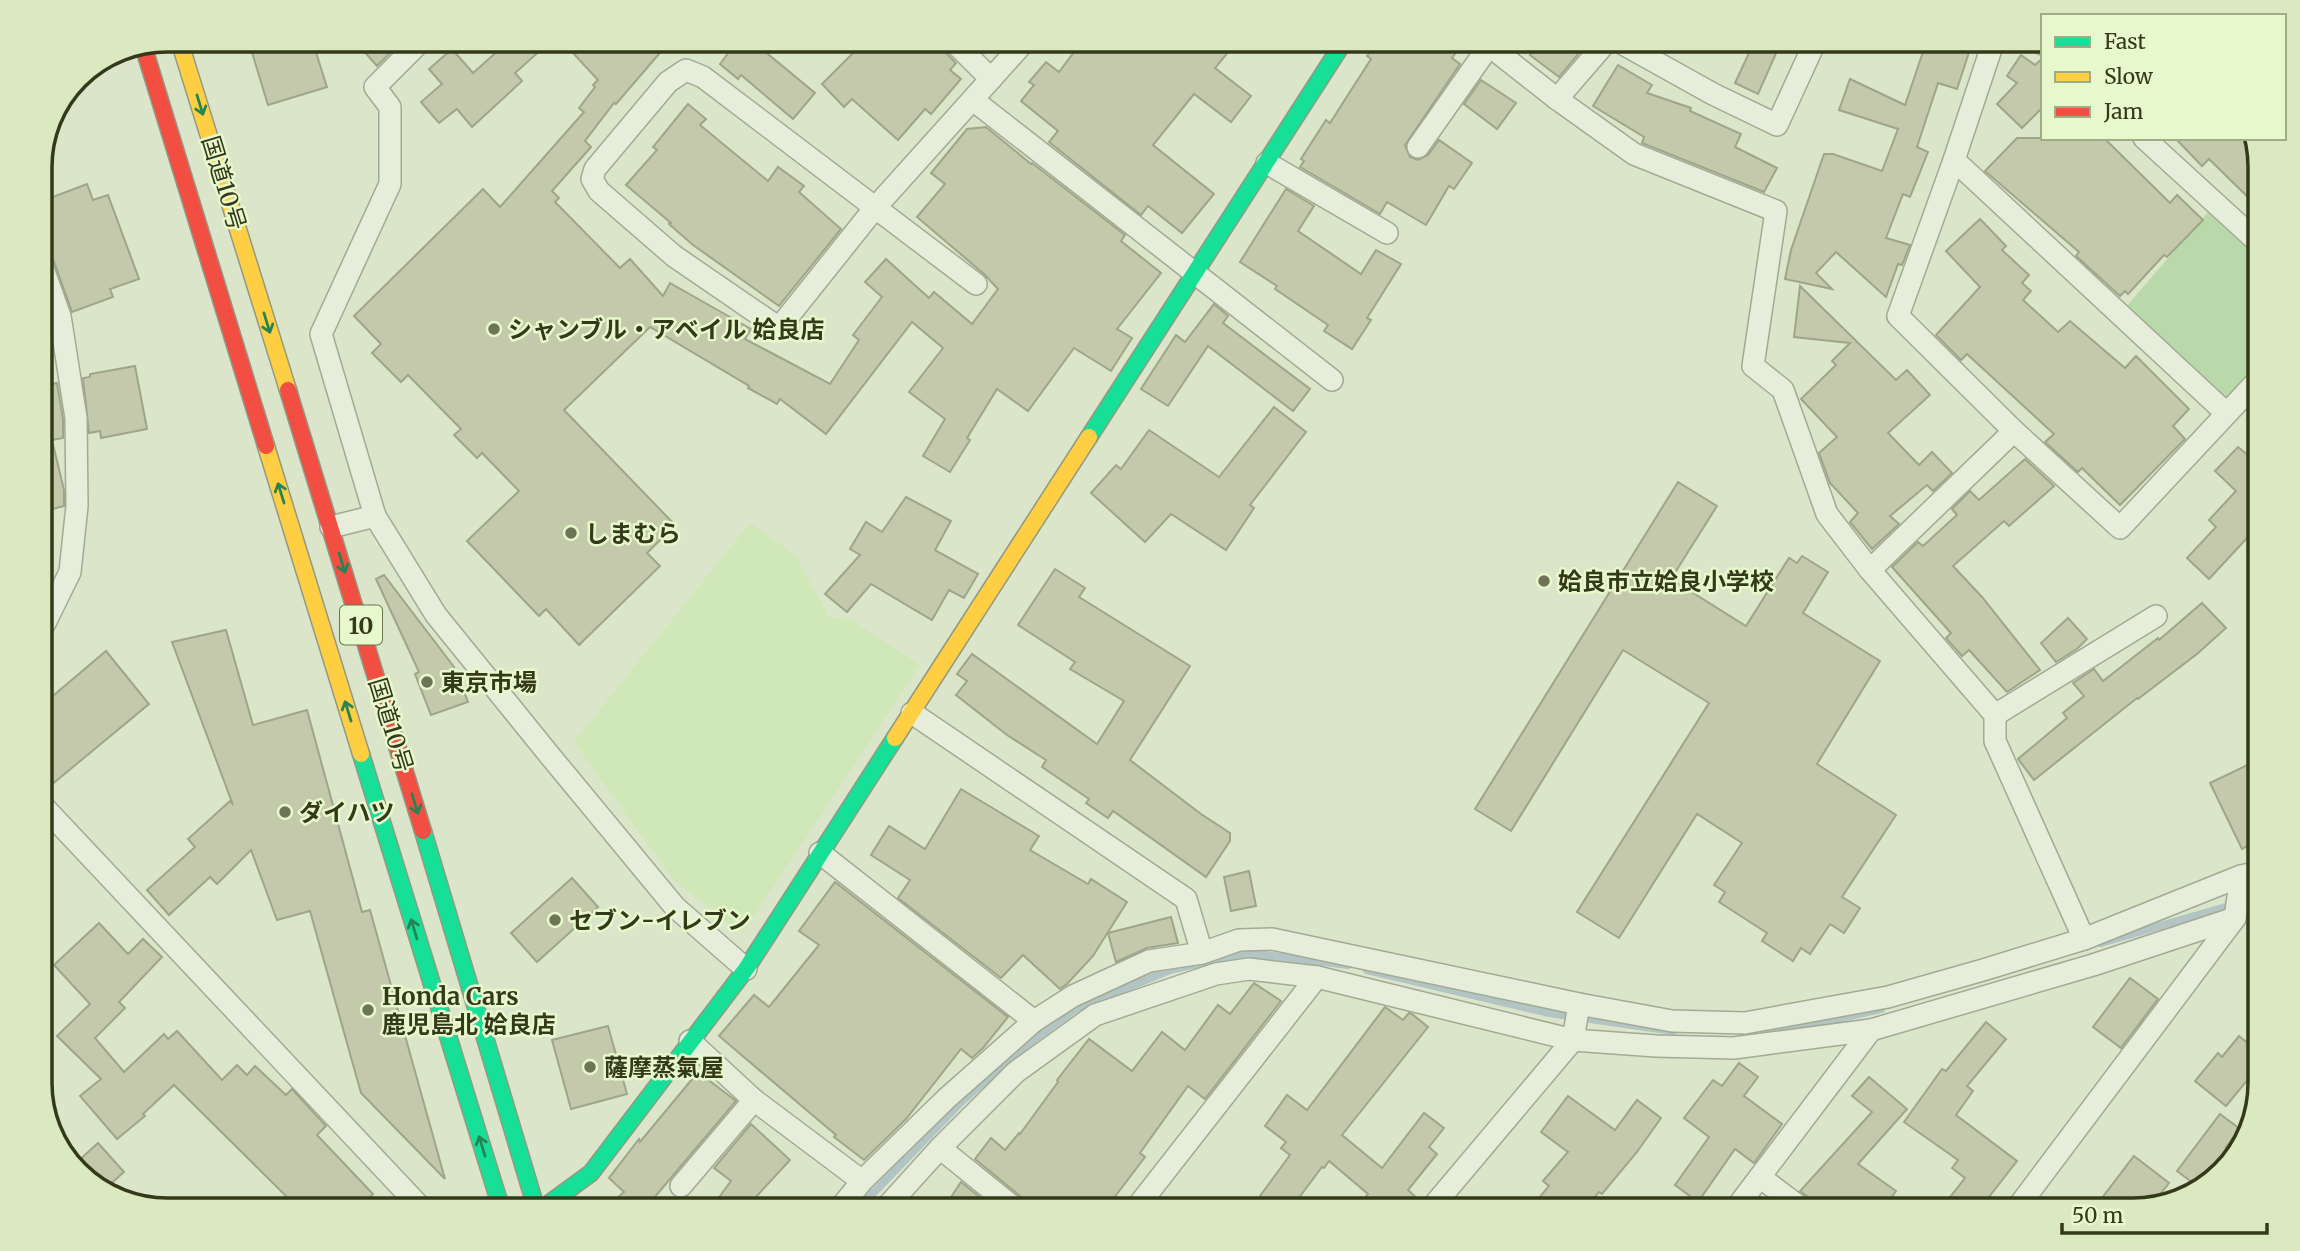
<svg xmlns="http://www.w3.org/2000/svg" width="2300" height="1251" font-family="Merriweather,'Noto Sans JP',serif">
	<rect width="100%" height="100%" fill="#dae5c9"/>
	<path fill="#d0e7b7" d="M750,523l46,33 33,62 22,2 69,45 -178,269 -69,-55 -99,-137z"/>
	<path fill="#b9d9aa" d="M2215,204l45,40v134l-34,35 -107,-98z"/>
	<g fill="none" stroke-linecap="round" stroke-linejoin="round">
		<g stroke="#b2c4c4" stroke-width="8">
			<path d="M2101,943l159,-46"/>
			<path d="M1367,970l182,43 124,18"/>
			<path d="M1766,1029l54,-6 61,-14"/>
			<path d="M856,1211l105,-109 65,-57 49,-36 95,-39 48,-11 39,-5 91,11"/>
		</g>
	</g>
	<g fill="#c3c9aa" stroke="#9fa588" stroke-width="2">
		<path d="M268,40h44l15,47 -59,18 -18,-59z"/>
		<path d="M354,40h49l-26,26z"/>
		<path d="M510,40h42l-37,33 7,8 -50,46 -15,-18 -18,14 -18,-21 21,-18 -13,-15 23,-20 21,24z"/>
		<path d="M561,40h110l-55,64 -2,-1 -29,38 6,6 -39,44 7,7 -4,4 65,66 10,-9 33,37 7,-13 81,46 -6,10 85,45 29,-44 -6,-5 29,-38 -17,-15 21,-23 43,39 5,-6 38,32 26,-35 -14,-15 -67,-57 28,-33 -14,-11 36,-44 19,-2 45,37 1,-1 93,72 -4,6 40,32 -44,56 15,9 -21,33 -37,-23 -46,63 -31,-22 -30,49 3,2 -20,32 -27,-16 22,-37 -36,-27 34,-44 -31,-26 -86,112 -46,-35 -3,5 -29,-16 1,-2 -99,-59 -86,83 111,115 -28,28 13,13 -81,79 -33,-36 -7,7 -72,-75 52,-50 -37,-38 -5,5 -23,-23 7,-6 -53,-54 -7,7 -29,-29 9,-9 -27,-28 129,-127 17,18 84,-95 -5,-4 16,-21 -2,-2 5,-5z"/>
		<path d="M738,40h13l64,53 -22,26 -52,-44 -3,4 -18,-15z"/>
		<path d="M866,40h73l3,9 14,14 -6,7 11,9 -30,35 -6,-5 -27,31 -46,-41 -8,8 -22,-23z"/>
		<path d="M1083,40h155l-23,28 36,28 -20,26 -37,-28 -41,51 61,49 -32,39 -34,-27 -7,9 -92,-73 9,-11 -37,-30 13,-16 -5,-3 17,-20 13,10z"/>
		<path d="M1378,40h87l-13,18 8,6 -55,81 5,12 8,3 10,-5 11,-15 33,23 -18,26 -5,-3 -23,39 -39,-23 -7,12 -80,-47 4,-6 -3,-2 25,-39 4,3 41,-64 -4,-3z"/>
		<path d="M1542,40h48l-31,37 -29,-22z"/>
		<path d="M1755,40h27l-24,54 -23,-11z"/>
		<path d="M1927,40h46l-16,49 -19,-6 -21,64 11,5 -18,45 -7,-3 -17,44 24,7 -8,20 -4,-1 -12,33 -50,-45 -20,21 16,16 -47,-10 6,-29 33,-96h9l49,17 16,-42 -59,-19 11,-31 55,26z"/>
		<path d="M2021,55l14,10 8,-7v49l-21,21 -25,-24 20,-21 -10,-7z"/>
		<path d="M1618,65l34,20 -5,8 44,15 -1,3 51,23 -6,13 42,21 -13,24 -122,-49 2,-6 -51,-31z"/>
		<path d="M1481,80l35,23 -19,26 -33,-25z"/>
		<path d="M688,104l18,15 -6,6 68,56 10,-14 26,19 -5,6 42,37 -62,77 -86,-61 -24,-21 2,-1 -45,-38 31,-35 -4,-3z"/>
		<path d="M2017,138h87l66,65 7,-8 26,25 -36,37 -3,-2 -36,39 -3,-3 -5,5 -44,-40 3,-4 -94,-81z"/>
		<path d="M2175,138h68l14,14 2,7 1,50 -51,-50 -7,7z"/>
		<path d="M87,184l6,16 15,-5 31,84 -29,10 3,8 -41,15 -19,-53 -4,-6 -8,-3v-32l6,-2 -5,-15z"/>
		<path d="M1286,189l28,17 -16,25 63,43 15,-24 25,14 -34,54 4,2 -19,29 -28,-18 4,-6 -53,-36 2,-3 -37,-24z"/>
		<path d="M1980,219l26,27 -4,4 27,25 -7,8 9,8 -8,9 35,32 12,-11 55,47 11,-12 53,53 -16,17 12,13 -65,66 -38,-37 -4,4 -33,-30 9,-8 -87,-80 -6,6 -25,-25 44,-48 -34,-36z"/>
		<path d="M1800,286l96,94 11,-10 23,25 -42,38 31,32 13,-13 20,21 -19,18 -6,-6 -37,31 9,8 -27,25 -22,-27 8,-9 -28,-30 -11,-30 18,-16 -36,-38 35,-34 -4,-4 18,-18 -56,-6z"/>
		<path d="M1214,304l14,12 -5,7 87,66 -17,22 -85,-65 -40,60 -27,-17 35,-54 9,7z"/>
		<path d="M135,366l12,63 -46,9 -1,-7 -11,2 -6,-55 7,-1v-3z"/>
		<path d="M57,383l6,36v19l-11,2 12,50v16l-23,6v-126z"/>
		<path d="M1274,407l32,25 -56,73 4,3 -28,42 -55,-36 -26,28 -54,-49 25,-28 5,4 28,-39 70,47z"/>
		<path d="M2238,447l22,18v59l-51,55 -22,-21 29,-31 -7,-7 27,-29 -21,-20z"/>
		<path d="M2025,459l29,27 -45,40 -5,-5 -51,45 29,31 58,73 -33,22 -38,-42 -7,6 -16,-18 5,-5 -59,-66 26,-25 5,4 34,-31 -5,-6 18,-18 9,9z"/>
		<path d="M1678,482l39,24 -46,73 75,47 43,-68 8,5 5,-7 26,16 -25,41 77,48 -63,103 79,51 -54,82 18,11 -16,25 -14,-9 -20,30 -9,-6 -8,13 -31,-20 5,-8 -48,-31 6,-10 -11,-7 28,-42 -45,-29 -78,124 -42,-26 132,-209 -86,-53 -112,181 -36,-22z"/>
		<path d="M906,497l45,24 -16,29 43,24 -14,24 -15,-8 -17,30 -61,-36 -24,28 -22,-18 35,-39 -10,-6 16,-27 16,10z"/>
		<path d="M1055,569l30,19 -6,9 111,69 -60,94 71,54 29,19v8l-24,36 -93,-66 -5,7 -22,-15 3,-4 -47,-32 4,-7 -39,-25 -51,-40 11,-14 -10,-7 15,-20 125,90 27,-43 -54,-32 5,-7 -57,-37z"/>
		<path d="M384,575l70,92 14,35 -37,13 -16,-41 4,-2 -43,-93z"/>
		<path d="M2202,603l24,25 -29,26 -59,45 -1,-1 -103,82 -16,-21 49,-41 -4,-5 21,-17 -11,-13 21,-14 9,12 55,-43 1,2z"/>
		<path d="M2068,618l19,21 -10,10 -21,13 -15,-19z"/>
		<path d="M226,630l27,95 54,-15 55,202 8,-2 75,269 -84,-86 -51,-182 -33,9 -26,-70 -34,34 -7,-7 -41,38 -22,-25 48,-43 -7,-8 42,-38 3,4 -61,-163z"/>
		<path d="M106,651l43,53 -105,87h-3v-85z"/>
		<path d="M2260,759v32l-9,4 9,19v26l-18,9 -32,-66z"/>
		<path d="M961,789l78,47 -9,14 58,34 3,-5 36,23 -34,54 -26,28 -7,5 -37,-34 -22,23 -103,-80 12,-18 -39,-25 18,-29 36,23z"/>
		<path d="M1249,871l7,35 -25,5 -7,-34z"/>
		<path d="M572,878l26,29 -61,55 -26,-29z"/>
		<path d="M835,882l173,135 -25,31 -11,10 -11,-9 -55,70 -42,41 -30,-23 2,-2 -117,-99 35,-41 15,12 50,-62 -20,-14z"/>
		<path d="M1171,917l7,26 -31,5 -31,14 -8,-29z"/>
		<path d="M99,923l29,31 15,-15 19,18 -43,45 6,6 -30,30 29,34 40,-38 4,5 9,-8 45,49 15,-15 10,10 8,-9 31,29 6,-6 34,37 -9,9 56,59 -19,17h-84l16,-15 -112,-111 -31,29 2,2 -28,23 -37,-43 21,-17 -44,-43 33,-32 -36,-39z"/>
		<path d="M2130,978l28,21 -37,49 -28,-21z"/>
		<path d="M1254,983l27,18 -76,98 -17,-13 -48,67 5,4 -41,54h-73l-5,-10 -51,-42 16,-21 14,12 14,-17 1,1 38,-52 -1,-2 32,-41 43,32 30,-39 23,18 33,-45 12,9z"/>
		<path d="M1385,1007l18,13 6,-7 3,1 16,13 -86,108 40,33 42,-55 20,15 -15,19 8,7 -29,36 12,11 -4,10h-62l14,-17 -39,-33 -5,7 -2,-1 -33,44h-9l-20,-15 30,-41 -9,-7 5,-6 -21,-16 22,-31 20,15z"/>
		<path d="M1986,1022l20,17 -39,47 6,5 -17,24 61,46 -39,50h-39l26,-33 -13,-10 6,-8 -54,-38 38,-53 4,2z"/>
		<path d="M608,1026l19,68 -56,15 -19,-69z"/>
		<path d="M2239,1036l21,17v12l-34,41 -31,-25 23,-28 4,4z"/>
		<path d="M1739,1063l19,14 -14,19 38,28 -28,39 -19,-14 -37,53 -23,-17 34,-48 -25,-19 29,-38 9,6z"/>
		<path d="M698,1072l38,29 -93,110h-41l22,-19 -15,-14 30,-39 1,3z"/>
		<path d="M1869,1077l38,32 -49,55 38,27 -14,20h-41l-13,-10 -8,10 -7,-10 -13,-10 72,-79 -20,-16z"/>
		<path d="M1568,1096l47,34 22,-30 24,18 -24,34 -35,42 -3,-2 -16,19h-55l21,-25 -6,-5 25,-29 -27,-20z"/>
		<path d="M2220,1114l20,15 -14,18 8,5 -33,37 -24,-18z"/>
		<path d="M751,1124l39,36 -47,51h-34l22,-30 -17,-13z"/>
		<path d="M98,1143l26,29 -21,19 -29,-26z"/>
		<path d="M2134,1156l35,27 -18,23 -18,5h-41z"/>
		<path d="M961,1182l36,29h-55z"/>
	</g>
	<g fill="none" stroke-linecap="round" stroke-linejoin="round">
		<defs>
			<g id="street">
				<path d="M952,40l39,39"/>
				<path d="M1482,40l75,59 77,55 142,57 -23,155 30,24 44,124 43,56 125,145v26l89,198"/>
				<path d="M1616,40l97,54 64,31 39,-85"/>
				<path d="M1994,40l-40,120 -56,156 116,115 106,97 140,-150"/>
				<path d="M2039,40l4,4"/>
				<path d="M1557,99l51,-59"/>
				<path d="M973,100l359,280"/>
				<path d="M2144,138l116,106"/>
				<path d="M1418,147l71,-101"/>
				<path d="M1954,160l272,253"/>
				<path d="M1267,163l120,70"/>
				<path d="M41,263l19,53 16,102 1,88 -7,66 -29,59"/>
				<path d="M976,284l-273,-207 -17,-7 -18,12 -73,87 -3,10 7,12 75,65 105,72 95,-119 152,-169"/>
				<path d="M375,516l-54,-182 69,-150v-77l-15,-20 47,-47"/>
				<path d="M331,527l44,-11 61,99 115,142 124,150 71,62"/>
				<path d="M1870,570l144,-139"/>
				<path d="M912,713l274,186 16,54"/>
				<path d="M1995,715l161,-99"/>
				<path d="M41,804l383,407"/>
				<path d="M820,853l214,168"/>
				<path d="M690,1041l64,59 108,81"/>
				<path d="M940,1148l76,-76 79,-57 121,-41 33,-5 68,8 256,63 83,6 78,2 137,-18 222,-65 142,-47"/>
				<path d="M1760,1177l45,34"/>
				<path d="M681,1186l73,-86"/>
				<path d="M838,1211l24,-30 85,-83 87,-77 39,-25 76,-35 53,-8 37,-13 33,-1 307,65 93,17 73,2 143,-26 95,-27 101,-31 157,-63 19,-4"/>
				<path d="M883,1211l57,-63 78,63"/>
				<path d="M1134,1211l183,-234"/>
				<path d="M1429,1211l144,-171 6,-36"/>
				<path d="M1734,1211l137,-181"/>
				<path d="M2015,1211l220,-293 6,-42"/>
			</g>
			<g id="fast">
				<path d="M1089,437l256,-397"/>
				<path d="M361,754l141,457"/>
				<path d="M423,831l114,380"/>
				<path d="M539,1211l52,-38 155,-204 149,-231"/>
			</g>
			<g id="slow">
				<path d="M179,40l109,350"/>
				<path d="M266,446l95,308"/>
				<path d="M895,738l194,-301"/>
			</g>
			<g id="jam">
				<path d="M143,45l123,401"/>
				<path d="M288,390l135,441"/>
			</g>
		</defs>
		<use href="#street" stroke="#a2aa93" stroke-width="24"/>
		<use href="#fast" stroke="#929983" stroke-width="19"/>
		<use href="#slow" stroke="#929983" stroke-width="19"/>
		<use href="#jam" stroke="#929983" stroke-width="19"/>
		<use href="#street" stroke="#e6eddb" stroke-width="21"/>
		<use href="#fast" stroke="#16e098" stroke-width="16"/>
		<use href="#slow" stroke="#ffcf43" stroke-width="16"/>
		<use href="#jam" stroke="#f24e42" stroke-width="16"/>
	</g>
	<defs><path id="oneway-shaft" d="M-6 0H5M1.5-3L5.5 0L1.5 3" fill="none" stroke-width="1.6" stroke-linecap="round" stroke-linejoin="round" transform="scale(1.75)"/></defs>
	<g stroke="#268453">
		<use href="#oneway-shaft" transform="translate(200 105) rotate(73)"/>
		<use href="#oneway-shaft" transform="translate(267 323) rotate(73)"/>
		<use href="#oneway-shaft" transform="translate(281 493) rotate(-107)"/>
		<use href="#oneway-shaft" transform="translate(342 563) rotate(73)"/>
		<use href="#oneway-shaft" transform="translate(348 711) rotate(-107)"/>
		<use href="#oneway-shaft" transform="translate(415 804) rotate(73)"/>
		<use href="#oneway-shaft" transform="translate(414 929) rotate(-107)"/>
		<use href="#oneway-shaft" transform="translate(482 1146) rotate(-107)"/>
	</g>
	<g fill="#6e7557" stroke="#e8f8cd" stroke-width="2.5">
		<circle cx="494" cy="329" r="7"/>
		<circle cx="571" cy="533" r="7"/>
		<circle cx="1544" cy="581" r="7"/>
		<circle cx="427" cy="682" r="7"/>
		<circle cx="285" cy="812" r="7"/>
		<circle cx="555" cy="920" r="7"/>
		<circle cx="368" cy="1010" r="7"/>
		<circle cx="590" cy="1067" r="7"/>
	</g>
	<g text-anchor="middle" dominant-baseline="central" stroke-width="5" stroke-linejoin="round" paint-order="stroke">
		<rect fill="#e8f8cd" stroke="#6a7250" stroke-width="2" x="340" y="605.5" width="42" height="39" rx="5"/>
		<g font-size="23" font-weight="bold" fill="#34391a">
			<text x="361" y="625">10</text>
		</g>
		<g font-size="24" fill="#34391a" stroke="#e8f8cd">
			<text transform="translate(224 183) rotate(73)">国道10号</text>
			<text transform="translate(391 725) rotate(73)">国道10号</text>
		</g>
		<g font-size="24" font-weight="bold" fill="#34391a" stroke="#e8f8cd" text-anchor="start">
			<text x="508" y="329">シャンブル・アベイル 姶良店</text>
			<text x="585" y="533">しまむら</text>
			<text x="1558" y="581">姶良市立姶良小学校</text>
			<text x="441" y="682">東京市場</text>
			<text x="299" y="812">ダイハツ</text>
			<text x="569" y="920">セブン-イレブン</text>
			<text x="382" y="996">Honda Cars<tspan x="382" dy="28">鹿児島北 姶良店</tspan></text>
			<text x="604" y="1067">薩摩蒸氣屋</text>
		</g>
	</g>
	<path d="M0 0H2300V1251H0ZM167 52H2133A115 115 0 0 1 2248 167V1083A115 115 0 0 1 2133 1198H167A115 115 0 0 1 52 1083V167A115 115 0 0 1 167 52Z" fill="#dae9bf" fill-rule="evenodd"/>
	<path fill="none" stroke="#34391a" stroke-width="3.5" d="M167 52H2133A115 115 0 0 1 2248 167V1083A115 115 0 0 1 2133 1198H167A115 115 0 0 1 52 1083V167A115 115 0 0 1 167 52Z"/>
	<rect x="2041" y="14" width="245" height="126" fill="#e8f8cd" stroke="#a0ac85" stroke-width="2"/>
	<rect x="2055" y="37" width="35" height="10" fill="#16e098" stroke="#a0ac85" stroke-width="2"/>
	<text x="2104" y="49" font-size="21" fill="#34391a">Fast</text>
	<rect x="2055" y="72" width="35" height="10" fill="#ffcf43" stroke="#a0ac85" stroke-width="2"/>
	<text x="2104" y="84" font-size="21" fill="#34391a">Slow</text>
	<rect x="2055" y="107" width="35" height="10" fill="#f24e42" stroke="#a0ac85" stroke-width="2"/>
	<text x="2104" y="119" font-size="21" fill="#34391a">Jam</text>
	<path d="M2062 1223v10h205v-10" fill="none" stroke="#34391a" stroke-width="3.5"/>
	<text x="2072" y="1223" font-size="21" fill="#34391a" stroke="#e8f8cd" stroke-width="5" paint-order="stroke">50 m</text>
</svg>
